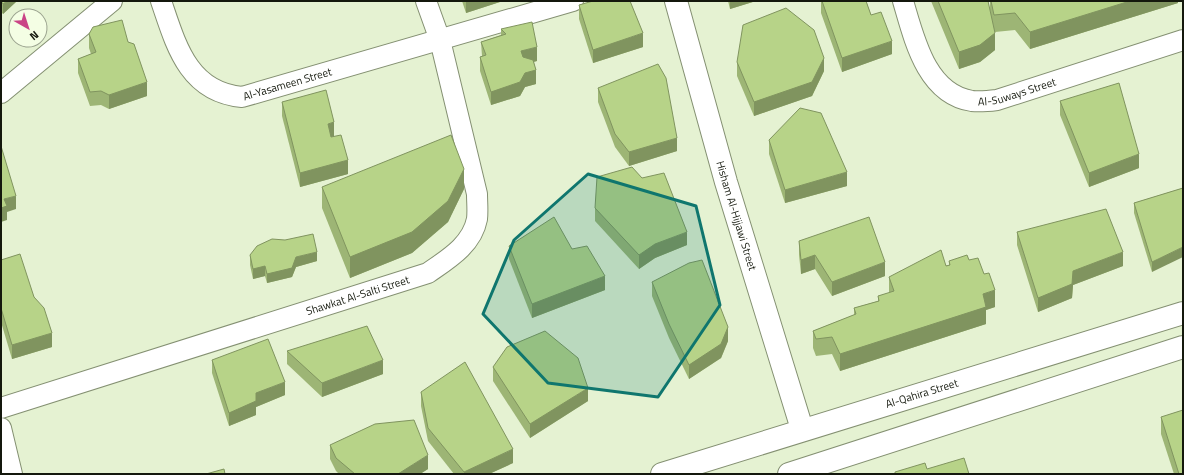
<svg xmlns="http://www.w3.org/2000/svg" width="1184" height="475" font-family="'Titillium Web',sans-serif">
	<rect width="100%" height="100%" fill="#e5f2d2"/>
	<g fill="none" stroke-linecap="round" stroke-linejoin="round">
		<defs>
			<g id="street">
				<path id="s1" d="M161,1c15,44 27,91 81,96l331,-96"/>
				<path id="s2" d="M903,1c11,37 23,93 69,100 8,1 17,0 25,-1l186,-60"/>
				<path d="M1,93l111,-92"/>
				<path id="s3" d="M1,408l427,-135c20,-14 44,-28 49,-54 1,-8 0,-17 0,-25l-37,-154 -14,-39"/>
				<path d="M1,428l11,46"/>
			</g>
			<g id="secondary">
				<path id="s4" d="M676,1l50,181 76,247"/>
				<path id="s5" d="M662,474c173,-55 347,-107 521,-161"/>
				<path d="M789,474l394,-127"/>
			</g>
		</defs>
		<use href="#street" stroke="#849072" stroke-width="22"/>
		<use href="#secondary" stroke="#849072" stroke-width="24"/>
		<use href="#street" stroke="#fff" stroke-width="20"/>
		<use href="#secondary" stroke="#fff" stroke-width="22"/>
	</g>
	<g fill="#9db575">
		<path d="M1,1h16l-14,13 -2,-2z"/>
		<path d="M462,1h41l-37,12z"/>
		<path d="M728,1h28l-26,8z"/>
		<path d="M821,1h45l5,14 21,39 -50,18 -21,-59z"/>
		<path d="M931,1h57l2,11v-11h188v2l-148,46 -15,-19 -20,2v18l-15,12 -21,7z"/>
		<path d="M579,5l64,42 -50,16 -14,-44z"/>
		<path d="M501,29l36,32 -3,1 2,22 -11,3 -5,9 -29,9 -11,-34v-14l2,-1 -1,-14 20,-7z"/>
		<path d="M89,34l39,8 19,54 -38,13 -8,-4 -11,1 -12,-33v-14l13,-5 -2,-6z"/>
		<path d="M737,62l87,9 -12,25 -58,20 -17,-40z"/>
		<path d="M598,88l79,63 -48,15 -14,-19 -17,-45z"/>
		<path d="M1060,101l79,67 -50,19 -29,-72z"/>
		<path d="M282,102l52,34 14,38 -48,13 -18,-71z"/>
		<path d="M769,140l78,46 -62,17 -16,-49z"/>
		<path d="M322,187l142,2 -16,33 -36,31 -62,25 -28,-70z"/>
		<path d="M1183,188l-31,84 -18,-59v-10z"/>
		<path d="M595,208l92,37 -32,13 -16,11 -44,-48z"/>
		<path d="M1017,232l106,34 -50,19 -1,13 -34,14 -21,-67z"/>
		<path d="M799,241l86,35 -53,20 -17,-27 -14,5 -2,-19z"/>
		<path d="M509,246l96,44 -73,28 -23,-59z"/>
		<path d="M250,255l67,6 -21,6 -4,10 -25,6 -2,-7 -12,3 -3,-14z"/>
		<path d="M1,260l33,37 18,50 -40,12 -11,-37z"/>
		<path d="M969,260l26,47 -9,3v14l-146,47 -8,-17 -16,2 -3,-8v-17l41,-16v-7l24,-7v-5l11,-3v-16l60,-12v-4z"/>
		<path d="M652,282l76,59 -7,17 -32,21 -20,-41 -17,-42z"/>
		<path d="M287,351l96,23 -61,23 -35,-33z"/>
		<path d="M212,360l73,35 -29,12v8l-27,11 -17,-53z"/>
		<path d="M493,367l95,34 -58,37 -37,-57z"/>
		<path d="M421,392l92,71 -24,11h-35l-26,-33 -7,-35z"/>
		<path d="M1161,417l22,57h-9l-13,-40z"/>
		<path d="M330,445l98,24 -8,5h-81l-3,-3 -6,-12z"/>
	</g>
	<g fill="#80945f">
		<path d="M7,1h10l-14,13v-10z"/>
		<path d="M466,1h37l-37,12z"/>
		<path d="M730,1h26l-26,8z"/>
		<path d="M1130,1h48v2l-148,46v-17z"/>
		<path d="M643,33v14l-50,16v-13z"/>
		<path d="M995,33v17l-15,12 -21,7v-17z"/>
		<path d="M892,41v13l-50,18v-14z"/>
		<path d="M537,47v14l-16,3v-13z"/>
		<path d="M824,58v13l-12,25 -58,20v-14z"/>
		<path d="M536,70v14l-11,3 -5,9 -29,9v-13l34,-19z"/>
		<path d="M147,82v14l-38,13v-14z"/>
		<path d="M334,122v14l-6,2v-14z"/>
		<path d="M677,138v13l-48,15v-14z"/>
		<path d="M1139,154v14l-50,19v-14z"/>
		<path d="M348,160v14l-48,13v-14z"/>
		<path d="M464,169v20l-16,33 -36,31 -62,25v-21z"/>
		<path d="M847,172v14l-62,17v-13z"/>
		<path d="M16,196v13l-9,3v8l-6,2v-14l3,-9z"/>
		<path d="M687,232v13l-32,13 -16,11v-14l16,-11z"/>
		<path d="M1183,247v10l-31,15v-10z"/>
		<path d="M317,252v9l-21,6 -4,10 -25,6v-9l29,-17z"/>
		<path d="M1123,252v14l-50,19 -1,13 -34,14v-14l35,-27z"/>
		<path d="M815,255v14l-14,5v-14z"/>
		<path d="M885,262v14l-53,20v-14z"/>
		<path d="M265,266v10l-12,3v-10z"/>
		<path d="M605,276v14l-73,28v-14z"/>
		<path d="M995,290v17l-9,3v14l-146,47v-17l143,-60z"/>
		<path d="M728,327v14l-7,17 -32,21v-14z"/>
		<path d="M52,333v14l-40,12v-14z"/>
		<path d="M383,360v14l-61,23v-14z"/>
		<path d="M285,382v13l-29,12v8l-27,11v-13l27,-20z"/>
		<path d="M588,388v13l-58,37v-14z"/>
		<path d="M513,449v14l-24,11h-25v-2z"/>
		<path d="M428,455v14l-8,5h-22z"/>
	</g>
	<g fill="#b7d388" stroke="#80945f">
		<path d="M1,1h6l-4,3z"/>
		<path d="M593,1h37l13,32 -50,17 -14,-45z"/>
		<path d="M822,1h44l5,14 10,-3 11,29 -50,17z"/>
		<path d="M938,1h50l7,32 -15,12 -21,7z"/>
		<path d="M991,1h139l-100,31 -15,-19 -21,2z"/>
		<path d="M786,8l28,22 10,28 -12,24 -58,20 -17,-40 6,-37z"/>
		<path d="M122,20l6,22 6,2 13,38 -38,13 -8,-4 -11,1 -12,-33 18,-7 -7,-18 4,-7z"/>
		<path d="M532,22l5,25 -16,4 2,6 10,3 3,10 -11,3 -5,9 -29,10 -11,-35 6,-2 -5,-13 25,-8 -5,-5z"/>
		<path d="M658,64l8,14 11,60 -48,14 -14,-18 -17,-46z"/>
		<path d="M1119,83l20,71 -50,19 -29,-72z"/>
		<path d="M326,90l8,32 -6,2 3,13 10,-2 7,25 -48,13 -18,-71z"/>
		<path d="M800,108l21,5 26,59 -62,18 -16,-50z"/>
		<path d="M451,135l13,34 -16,32 -36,31 -62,25 -28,-70z"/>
		<path d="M1,146l15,50 -12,3 3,7 -6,2z"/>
		<path d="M632,167l10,11 22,-5 23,59 -32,12 -16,11 -44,-47 2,-31z"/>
		<path d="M1183,188v59l-31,15 -18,-59z"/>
		<path d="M1106,209l17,43 -50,19 -1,13 -34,14 -21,-66z"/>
		<path d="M554,217l18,32 15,-3 18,30 -73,28 -23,-58z"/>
		<path d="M869,217l16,45 -53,20 -17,-27 -14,5 -2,-19z"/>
		<path d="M313,234l4,18 -21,5 -4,11 -25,6 -2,-8 -12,3 -3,-14 7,-9 15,-7 13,1z"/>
		<path d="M941,250l5,16 4,-1 -1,-4 18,-6 2,5 9,-2 6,16 5,-1 6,17 -12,4 3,13 -146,47 -8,-17 -16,2 -3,-8 43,-17 -2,-6 25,-7 -1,-5 16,-5 -5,-14z"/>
		<path d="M20,254l14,43 10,11 8,25 -40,12 -11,-37v-48z"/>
		<path d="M702,260l26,67 -7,17 -32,21 -20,-41 -17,-42 37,-19z"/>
		<path d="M367,326l16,34 -61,23 -35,-32z"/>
		<path d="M545,331l33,27 10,30 -58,36 -37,-57 14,-20z"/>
		<path d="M268,339l17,43 -29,11v8l-27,12 -17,-53z"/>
		<path d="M465,362l48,87 -49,23 -36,-44 -7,-36z"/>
		<path d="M1183,410v64h-4l-18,-57z"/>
		<path d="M414,420l14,35 -30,19h-43l-19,-16 -6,-13 45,-21z"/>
		<path d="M964,458l5,16h-74v-2l30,-9 2,6z"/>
		<path d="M224,469l1,5h-19z"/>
	</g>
	<path fill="#0f766e" fill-opacity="0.2" stroke="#0f766e" stroke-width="3" stroke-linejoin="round" d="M588,174l108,32 24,99 -62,92 -110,-14 -65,-69 31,-74z"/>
	<g text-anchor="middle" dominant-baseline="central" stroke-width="4" stroke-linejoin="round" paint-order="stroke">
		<g font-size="11" fill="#14180d" stroke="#f4fee4">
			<text stroke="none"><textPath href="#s1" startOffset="182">Al-Yasameen Street</textPath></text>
			<text stroke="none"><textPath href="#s2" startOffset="175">Al-Suways Street</textPath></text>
			<text stroke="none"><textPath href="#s4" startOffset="223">Hisham Al-Hijjawi Street</textPath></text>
			<text stroke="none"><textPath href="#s3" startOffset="374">Shawkat Al-Salti Street</textPath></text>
			<text stroke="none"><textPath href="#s5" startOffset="272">Al-Qahira Street</textPath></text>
		</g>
	</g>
	<rect width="1184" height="475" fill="none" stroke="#14180d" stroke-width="4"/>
	<g transform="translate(28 28) rotate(141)"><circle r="19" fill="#f4fee4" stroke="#9aa28e"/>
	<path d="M0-3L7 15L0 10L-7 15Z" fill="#ca4486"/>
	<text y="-6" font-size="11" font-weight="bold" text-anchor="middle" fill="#14180d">N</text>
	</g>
</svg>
